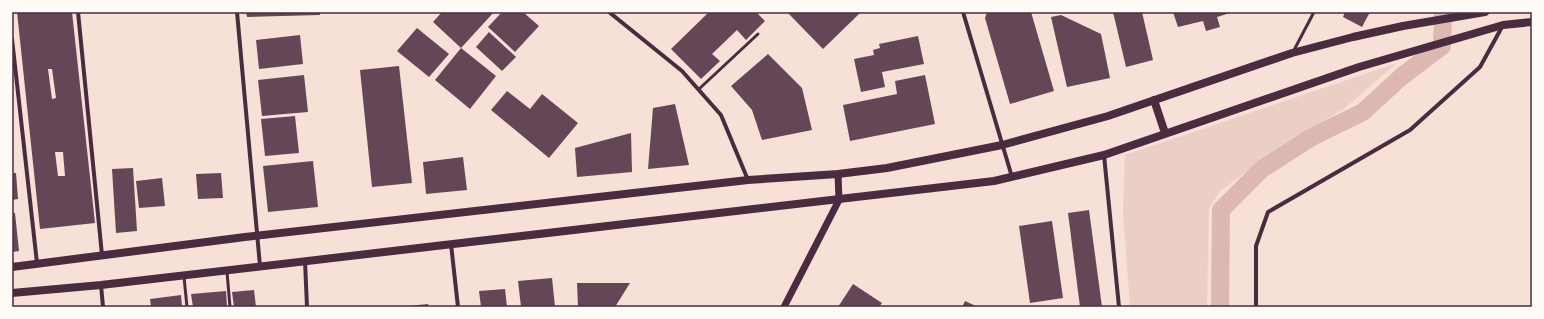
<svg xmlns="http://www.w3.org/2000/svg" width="1544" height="319" font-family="'Titillium Web',sans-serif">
	<rect width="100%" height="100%" fill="#f7e1d7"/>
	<path fill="#ebcfc5" d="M1397,63l-52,45 -70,43 -55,40 -11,18 -2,98h-77l-7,-95 2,-57z"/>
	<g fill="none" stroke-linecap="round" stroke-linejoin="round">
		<path stroke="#dcb8b0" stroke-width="18" d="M1220,307l1,-97 41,-41 50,-32 51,-25 38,-35 41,-31 1,-34"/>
	</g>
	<g fill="#644757" fill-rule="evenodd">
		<path d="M17,12h55l23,211 -55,6zM48,69h4l4,29 -4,1zM55,152h8l2,24h-7z"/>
		<path d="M246,12h74v3l-73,2z"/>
		<path d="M442,12h52l-33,36 -28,-26z"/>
		<path d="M502,12h21l16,14 -24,26 -27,-25z"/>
		<path d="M709,12h47l9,9 -19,19 -9,-10 -25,24 8,7 -19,18 -30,-30z"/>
		<path d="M787,12h74l-38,37z"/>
		<path d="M987,12h44l23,79 -44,13 -25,-86z"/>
		<path d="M1113,12h29l11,48 -27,7z"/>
		<path d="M1173,12h60l-16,5 3,10 -14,4 -3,-10 -25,6z"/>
		<path d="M1345,12h25l-8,15 -19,-10z"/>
		<path d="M1061,15l40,19 9,44 -43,9 -16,-70z"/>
		<path d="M417,28l32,26 -20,23 -32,-26z"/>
		<path d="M489,32l27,25 -14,14 -26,-24z"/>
		<path d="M300,35l3,29 -44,5 -3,-29z"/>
		<path d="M918,36l6,28 -42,8 3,15 -24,5 -7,-33 20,-4 -1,-5 7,-2 -1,-4z"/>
		<path d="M461,48l35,28 -26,33 -35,-29z"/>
		<path d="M768,54l34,34 10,42 -50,10 -10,-30 -21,-24z"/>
		<path d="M399,66l13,117 -40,4 -12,-117z"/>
		<path d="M304,75l4,37 -46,4 -4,-36z"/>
		<path d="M925,75l10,49 -85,17 -7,-36 54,-11 -2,-13z"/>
		<path d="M507,91l23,18 12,-15 36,29 -29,35 -58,-48z"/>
		<path d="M675,104l14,61 -41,4 5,-61z"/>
		<path d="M295,116l4,37 -34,3 -4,-37z"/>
		<path d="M631,133l1,39 -55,5 -2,-29z"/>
		<path d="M463,157l4,33 -41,4 -3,-32z"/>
		<path d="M313,161l5,46 -50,5 -5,-46z"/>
		<path d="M133,168l4,63 -21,2 -4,-64z"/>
		<path d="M12,173h4l2,26 -6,1z"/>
		<path d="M221,173l2,25 -25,1 -2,-25z"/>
		<path d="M162,178l3,28 -26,2 -3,-27z"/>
		<path d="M1089,210l13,97h-22l-12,-94z"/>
		<path d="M12,213h3l4,38 -7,1z"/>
		<path d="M1052,221l11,77 -33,5 -11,-77z"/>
		<path d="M552,278l3,29h-34l-3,-26z"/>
		<path d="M577,283h53l-15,24h-37z"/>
		<path d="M853,284l29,19 -3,4h-41z"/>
		<path d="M505,289l2,18h-26l-2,-16z"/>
		<path d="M254,290l2,17h-22l-2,-15z"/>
		<path d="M226,291l1,16h-34l-2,-13z"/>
		<path d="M181,295l1,12h-31l-1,-8z"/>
		<path d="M965,301l13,6h-16z"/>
		<path d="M428,304l1,3h-20v-1z"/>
	</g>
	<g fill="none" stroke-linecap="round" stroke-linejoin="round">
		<g stroke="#4a2c40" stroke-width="3">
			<path d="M1293,52l21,-40"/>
			<path d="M699,89l59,-55"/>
			<path d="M227,272l3,35"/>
			<path d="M184,277l3,30"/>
		</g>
		<g stroke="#4a2c40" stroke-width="4">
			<path d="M78,12l24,243"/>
			<path d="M237,12l23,254"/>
			<path d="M609,12l73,59 39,44 27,65"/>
			<path d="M963,12l49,165"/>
			<path d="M12,39l25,224"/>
			<path d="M1104,155l15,152"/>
			<path d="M451,244l7,63"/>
			<path d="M305,261l2,46"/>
			<path d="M101,285l2,22"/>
			<path d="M1256,307v-61l12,-34 142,-82 70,-63 22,-40"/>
		</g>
		<path stroke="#4a2c40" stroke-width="7" d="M784,307l55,-107 -1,-26"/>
		<g stroke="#4a2c40" stroke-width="8">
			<path d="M1154,100l11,33"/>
			<path d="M12,267l233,-30 503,-57 90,-6 49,-6 115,-23 106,-29 184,-63 61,-16 50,-11 82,-14"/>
			<path d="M12,293l89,-8 893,-104 110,-26 255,-88 144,-42 29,-3"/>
		</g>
	</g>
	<rect width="1544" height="319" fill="none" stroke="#fffaf5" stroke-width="26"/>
	<rect x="13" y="13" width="1518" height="293" fill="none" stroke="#4a2c40" stroke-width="1.5"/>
</svg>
